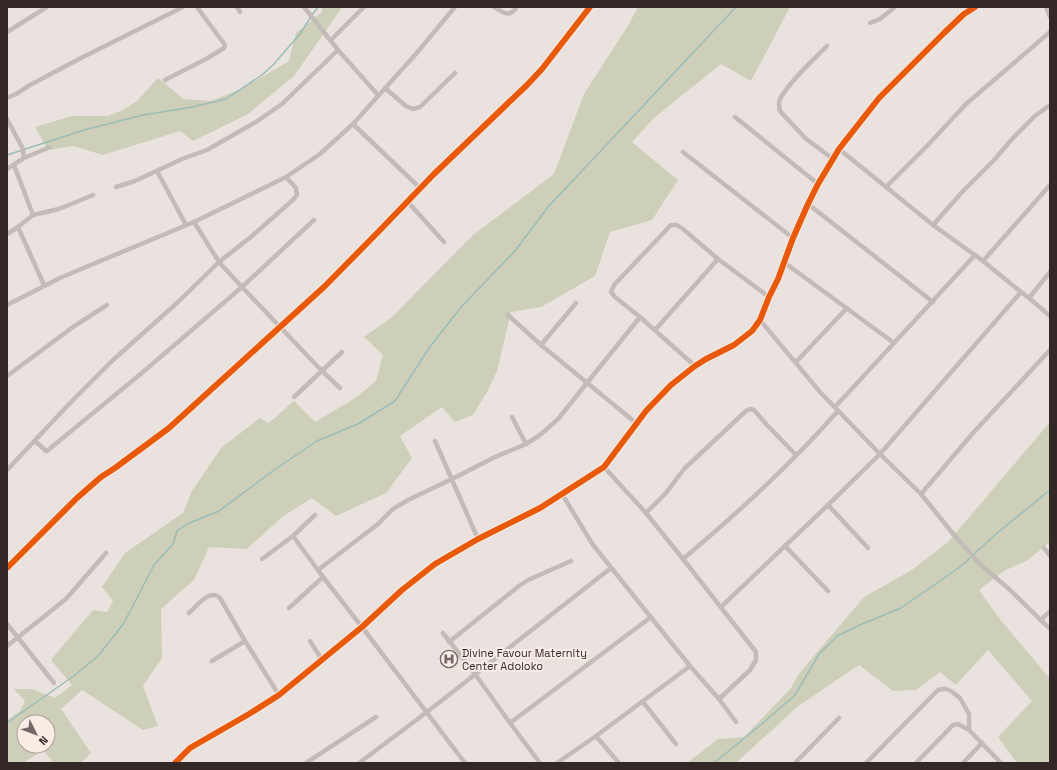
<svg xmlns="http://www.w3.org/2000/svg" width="1057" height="770" font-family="'Space Grotesk',sans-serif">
	<rect width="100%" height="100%" fill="#eae2de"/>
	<g fill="#cecfb8" fill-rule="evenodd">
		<path d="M322,7h20l-8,12 -40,57 -46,38 -55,27 -13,-10 -77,24 -30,-9 -25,4 -13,-23 37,-11h36l15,-6 14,-9 21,-23 26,21 27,2 34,-14 44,-26 7,-28 26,-21z"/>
		<path d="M638,7h152l-39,74 -30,-17 -66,53 -23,25 46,38 -26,40 -42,12 -15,44 -54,31 -30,5 -14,59 -10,21 -14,23 -18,7 -13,-15 -42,29 12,22 -26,35 -50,23 -24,-18 -30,19 -35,32 -38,-2 -15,33 -33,29 1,49 -19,28 15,40 -15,4 -61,-40 -21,19 30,44 -10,10h-27l-11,-13 -20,13h-16v-43l13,-9 5,-10 -11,-12h18l23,9 17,-13 -21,-25 42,-50 14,2 6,-11 -11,-14 23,-34 58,-40 9,-22 29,-43 39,-30 9,5 25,-22 21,21 42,-25 19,-16 7,-26 -19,-18 28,-20 81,-82 81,-61 30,-80 45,-70zM24,722h24v24h-24z"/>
		<path d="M1050,422v120l-22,18 -24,11 -25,19 20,28 51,61v84h-33l-19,-26 34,-36 -44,-51 -32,35 -16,-13 -24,18 -23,1 -34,-26 -62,42 -61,56h-49l31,-24 26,-2 47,-49 7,-13 66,-78 48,-27 36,-28z"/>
	</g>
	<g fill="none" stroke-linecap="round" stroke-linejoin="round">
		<g stroke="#9abdb8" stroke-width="1.5">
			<path d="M312,15l6,-8"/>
			<path d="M7,155l77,-25 59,-15 49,-8 34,-8 36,-24 11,-10 27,-31 10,-16"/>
			<path d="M974,554l22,-20 54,-44"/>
			<path d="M7,723l68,-48 23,-19 26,-33 30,-58 19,-21 4,-13 10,-7 32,-13 55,-41 43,-29 41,-17 37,-23 34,-53 33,-42 53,-55 33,-44 188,-200"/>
			<path d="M714,763l49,-40 32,-28 24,-41 18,-18 25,-12 39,-16 59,-41 11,-10"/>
		</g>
		<g stroke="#c3bbb7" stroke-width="4.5">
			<path d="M237,7l3,5"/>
			<path d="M304,7l34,43 40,45"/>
			<path d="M494,7c10,6 15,11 23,0"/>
			<path d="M1046,7l4,10"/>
			<path d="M870,23l10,-4 15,-12"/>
			<path d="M7,32l40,-25"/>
			<path d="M331,40l33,-33"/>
			<path d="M827,46c-14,14 -38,36 -47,53 -2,4 -1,8 0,12l25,27 28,21"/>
			<path d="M165,80l41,-21 18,-11 1,-3 -28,-38"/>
			<path d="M385,88l21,18 7,3 7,-2 35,-34"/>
			<path d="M7,98l9,-4 14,-9 51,-27 102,-51"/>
			<path d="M735,117l83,67"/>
			<path d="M7,119l16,30 1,9"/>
			<path d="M353,124l67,64"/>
			<path d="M839,149l94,76 50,36 38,31 8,6 21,18"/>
			<path d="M683,152l110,86"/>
			<path d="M14,165l19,50"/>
			<path d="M7,169l17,-11 26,-11"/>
			<path d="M157,171l29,54"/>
			<path d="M116,187l19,-6 47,-22 25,-9 49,-28 26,-18 56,-54"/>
			<path d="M886,187l41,-41 39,-42 84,-72"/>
			<path d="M407,201l37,41"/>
			<path d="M808,204l125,98"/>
			<path d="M194,222l25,40 23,25 80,84 18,17"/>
			<path d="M933,225l31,-35 30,-30 19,-22 22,-22 15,-11"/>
			<path d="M18,227l26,58"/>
			<path d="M7,234l11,-7 15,-12 26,-6 34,-14"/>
			<path d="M983,261l67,-76"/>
			<path d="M785,263l109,80"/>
			<path d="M1029,298l21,-26"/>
			<path d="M7,305l55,-28 132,-55 92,-45 34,-23 33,-30 62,-69 40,-48"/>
			<path d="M508,315l33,30 95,78"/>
			<path d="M760,320l60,72 60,62 41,40 33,41 26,29 30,26 40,39"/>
			<path d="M655,330l63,-71"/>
			<path d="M541,345l35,-42"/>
			<path d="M796,362l51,-54"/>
			<path d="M695,366l-55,-49 -25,-20 -4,-5 3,-7 57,-60h6l6,4 35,30 51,38"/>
			<path d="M7,376l66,-49 34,-22"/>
			<path d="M294,397l48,-45"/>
			<path d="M835,407l140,-152"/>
			<path d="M512,417l14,27"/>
			<path d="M35,441l11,10h1l96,-79 99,-85 72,-67"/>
			<path d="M435,441l43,98"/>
			<path d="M604,467l42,46 37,46 73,93v8l-6,10 -31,29"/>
			<path d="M7,470l64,-68 42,-42 64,-57 42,-41 33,-26 42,-37 3,-4 -1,-7 -10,-11"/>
			<path d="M562,494l31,51 97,121 29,33 17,23"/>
			<path d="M921,494l52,-61 77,-83"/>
			<path d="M828,505l40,43"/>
			<path d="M646,513l20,-20 18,-24 62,-58 4,-2 4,1 12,14 30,31"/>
			<path d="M293,536l30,41 39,50 103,136"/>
			<path d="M785,546l43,45"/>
			<path d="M1044,548l6,8"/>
			<path d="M262,559l31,-23 22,-21"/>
			<path d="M683,559c55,-46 108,-95 155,-148"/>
			<path d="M7,568l70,-70 24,-21 14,-9 54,-40 156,-142 58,-59 50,-52 94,-90 15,-16 48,-62"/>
			<path d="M318,570l60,-46 15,-15 15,-9 44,-21 41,-21 33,-14 14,-9 18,-16 82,-102"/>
			<path d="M721,607l107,-102 52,-51 141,-162"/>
			<path d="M289,608l34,-31"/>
			<path d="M189,613c8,-7 20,-25 31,-15l25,43 34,54"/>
			<path d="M1041,620l9,-9"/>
			<path d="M7,624l47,59"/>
			<path d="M443,633l32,41 35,49 30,40"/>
			<path d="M310,641l12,19"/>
			<path d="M449,642l70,-56 9,-6 43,-19"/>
			<path d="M7,646l59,-47 40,-46"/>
			<path d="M212,661l33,-20"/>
			<path d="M643,702l33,42"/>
			<path d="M510,723l141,-106"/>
			<path d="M596,736l23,27"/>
			<path d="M306,763l70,-46"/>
			<path d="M359,763l68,-51 184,-144"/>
			<path d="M557,763l39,-27 94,-70"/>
			<path d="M795,763l44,-45"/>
			<path d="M866,763l72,-73 5,-1h3l5,2 9,7 9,16v16l32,33"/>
			<path d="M916,763l37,-38 5,-1 11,6"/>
			<path d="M963,763l19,-20"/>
		</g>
		<path stroke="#c3bbb7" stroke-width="5.5" d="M175,763l15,-15 59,-34 30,-19 83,-68 40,-37 33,-26 43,-25 62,-31 64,-41 42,-56 25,-26 24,-19 11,-7 28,-14 18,-14 8,-11 9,-23 9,-18 15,-41 15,-34 10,-20 21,-35 40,-51 65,-65 20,-19 11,-7"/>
		<defs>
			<g id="cycleway">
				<path d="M7,568l70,-70 24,-21 14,-9 54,-40 156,-142 58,-59 50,-52 94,-90 15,-16 48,-62"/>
				<path d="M175,763l15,-15 59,-34 30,-19 83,-68 40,-37 33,-26 43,-25 62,-31 64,-41 42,-56 25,-26 24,-19 11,-7 28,-14 18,-14 8,-11 9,-23 9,-18 15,-41 15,-34 10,-20 21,-35 40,-51 65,-65 20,-19 11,-7"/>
			</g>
		</defs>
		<use href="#cycleway" stroke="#f8ece4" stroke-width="8"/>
		<use href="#cycleway" stroke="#e8590c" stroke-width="6"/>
	</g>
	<defs>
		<symbol id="hospital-ring" viewBox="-11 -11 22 22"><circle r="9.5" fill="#f8ece4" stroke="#736966" stroke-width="1.5"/><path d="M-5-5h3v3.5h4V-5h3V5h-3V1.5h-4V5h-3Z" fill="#736966"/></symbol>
	</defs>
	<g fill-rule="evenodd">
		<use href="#hospital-ring" x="439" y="649" width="20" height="20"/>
	</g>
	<g text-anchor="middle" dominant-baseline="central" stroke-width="4" stroke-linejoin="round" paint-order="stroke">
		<g font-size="11" fill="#332826" stroke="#f8ece4" text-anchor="start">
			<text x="462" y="653">Divine Favour Maternity<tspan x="462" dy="13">Center Adoloko</tspan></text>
		</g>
	</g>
	<rect width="1057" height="770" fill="none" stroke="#332826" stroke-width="16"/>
	<g transform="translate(36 734) rotate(132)"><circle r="19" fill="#f8ece4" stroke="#a99e98"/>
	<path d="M0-3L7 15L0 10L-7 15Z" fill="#736966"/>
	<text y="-6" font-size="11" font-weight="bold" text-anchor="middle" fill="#332826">N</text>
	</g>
</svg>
